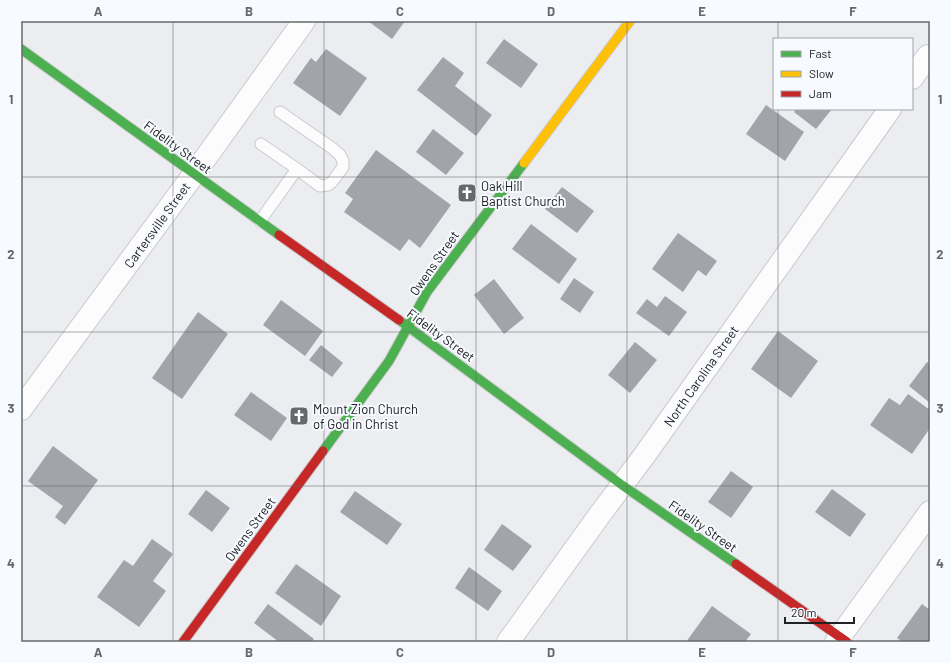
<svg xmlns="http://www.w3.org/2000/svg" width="951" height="663" font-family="Barlow,sans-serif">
	<rect width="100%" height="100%" fill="#ecedf0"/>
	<g fill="#a2a4ab">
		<path d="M368,21h37l-13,18z"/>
		<path d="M504,39l34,25 -17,24 -35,-25z"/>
		<path d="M326,49l41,29 -27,38 -47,-33 18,-25 5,4z"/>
		<path d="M443,57l21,16 -9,13 37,29 -16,21 -59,-46z"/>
		<path d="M766,105l38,27 -19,29 -39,-27z"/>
		<path d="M796,109h36l-16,20 -22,-17z"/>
		<path d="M433,129l31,24 -18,22 -30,-23z"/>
		<path d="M376,150l75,55 -31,43 -11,-9 -9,12 -56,-39 9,-13 -8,-6z"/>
		<path d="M562,187l32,24 -17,22 -32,-24z"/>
		<path d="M531,224l46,35 -18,25 -47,-35z"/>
		<path d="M678,233l39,28 -11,15 -8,-6 -15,22 -31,-23z"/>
		<path d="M574,278l20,14 -14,21 -20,-14z"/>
		<path d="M494,279l30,39 -20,16 -30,-39z"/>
		<path d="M665,296l22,16 -18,24 -33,-23 11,-14 10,8z"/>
		<path d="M281,300l42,31 -18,25 -42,-31z"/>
		<path d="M198,312l30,22 -46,65 -30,-21z"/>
		<path d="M778,331l40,30 -27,37 -40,-29z"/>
		<path d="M635,342l22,18 -27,33 -22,-18z"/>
		<path d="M321,345l22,18 -11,14 -23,-17z"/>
		<path d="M927,362l3,2v39l-21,-17z"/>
		<path d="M251,392l36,26 -16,23 -37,-26z"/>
		<path d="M908,394l22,16v18l-18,26 -42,-29 19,-27 11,7z"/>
		<path d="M53,446l45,34 -33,45 -10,-8 8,-11 -35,-25z"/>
		<path d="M731,471l22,16 -22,31 -23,-16z"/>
		<path d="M832,489l34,25 -16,23 -35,-25z"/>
		<path d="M206,490l24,18 -18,24 -24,-18z"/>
		<path d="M355,491l47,33 -15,21 -47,-33z"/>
		<path d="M502,524l30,22 -19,25 -29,-21z"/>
		<path d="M152,539l21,15 -20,27 13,10 -27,36 -42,-30 27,-37 9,6z"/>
		<path d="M296,564l45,32 -20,30 -46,-33z"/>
		<path d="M469,567l33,24 -14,20 -33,-23z"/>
		<path d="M268,604l46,35 -2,3h-33l-25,-19z"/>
		<path d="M922,604l8,6v32h-27l-6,-4z"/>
		<path d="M712,606l39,28 -6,8h-59z"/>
	</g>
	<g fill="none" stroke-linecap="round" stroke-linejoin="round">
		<defs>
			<g id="lane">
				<path d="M261,144l36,25"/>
				<path d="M260,221l37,-52 23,17 8,-1 4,-3 11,-15v-6l-3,-6 -8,-7 -52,-36"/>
			</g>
			<g id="street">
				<path d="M912,78l16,-22"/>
				<path d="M21,409l173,-235 110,-153"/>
				<path d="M508,642l93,-129 43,-57 246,-347"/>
				<path d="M836,642l94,-130"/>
			</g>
			<g id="fast">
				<path d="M21,49l258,186"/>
				<path d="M399,320l223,165 114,79"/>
				<path d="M323,451l66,-90 38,-69 97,-129"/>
			</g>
			<path id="slow" d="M524,163l106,-142"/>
			<g id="jam">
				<path d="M279,235l120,85"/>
				<path d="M736,564l111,78"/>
				<path d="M183,642l140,-191"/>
			</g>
		</defs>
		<use href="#lane" stroke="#cacacd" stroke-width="13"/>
		<use href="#street" stroke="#cacacd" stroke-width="24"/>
		<use href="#fast" stroke="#cacacd" stroke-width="11"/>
		<use href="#slow" stroke="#cacacd" stroke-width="11"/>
		<use href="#jam" stroke="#cacacd" stroke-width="11"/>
		<use href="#lane" stroke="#fcfcfd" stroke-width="11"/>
		<use href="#street" stroke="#fcfcfd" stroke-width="22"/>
		<use href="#fast" stroke="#4caf50" stroke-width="9"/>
		<use href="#slow" stroke="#ffc107" stroke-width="9"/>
		<use href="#jam" stroke="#c62828" stroke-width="9"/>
	</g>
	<path fill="none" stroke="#67686b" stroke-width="1" stroke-opacity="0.55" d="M173,21v621M324,21v621M476,21v621M627,21v621M778,21v18M778,109v533M21,177h909M21,332h909M21,486h909"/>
	<defs>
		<symbol id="church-square" viewBox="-11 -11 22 22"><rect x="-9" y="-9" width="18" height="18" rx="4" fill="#67686b" stroke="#f7faff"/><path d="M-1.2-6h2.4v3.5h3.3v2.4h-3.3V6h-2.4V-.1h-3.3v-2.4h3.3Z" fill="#fff"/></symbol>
	</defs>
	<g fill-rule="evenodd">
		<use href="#church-square" x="456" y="182" width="22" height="22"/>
		<use href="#church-square" x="288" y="405" width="22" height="22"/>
	</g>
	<g text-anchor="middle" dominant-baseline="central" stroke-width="4" stroke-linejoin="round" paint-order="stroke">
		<g font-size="13" fill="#202123" stroke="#f7faff">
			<text transform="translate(178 147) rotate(36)">Fidelity Street</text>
			<text transform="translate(157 225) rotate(-54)">Cartersville Street</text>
			<text transform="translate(434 263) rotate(-55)">Owens Street</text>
			<text transform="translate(441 335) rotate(36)">Fidelity Street</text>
			<text transform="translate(701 376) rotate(-55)">North Carolina Street</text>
			<text transform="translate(703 526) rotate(35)">Fidelity Street</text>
			<text transform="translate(250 529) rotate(-54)">Owens Street</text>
		</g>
		<g font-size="13" fill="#202123" stroke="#f7faff" text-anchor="start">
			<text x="481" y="186">Oak Hill<tspan x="481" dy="15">Baptist Church</tspan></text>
			<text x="313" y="409">Mount Zion Church<tspan x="313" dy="15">of God in Christ</tspan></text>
		</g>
	</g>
	<rect width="951" height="663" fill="none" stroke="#f7faff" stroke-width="44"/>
	<rect x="773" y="38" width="140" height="72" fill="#f7faff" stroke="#a1a3a7"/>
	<rect x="781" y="51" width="20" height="6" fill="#4caf50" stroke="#a1a3a7"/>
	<text x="809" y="58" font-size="12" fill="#202123">Fast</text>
	<rect x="781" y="71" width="20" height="6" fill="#ffc107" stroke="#a1a3a7"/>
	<text x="809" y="78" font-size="12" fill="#202123">Slow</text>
	<rect x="781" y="91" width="20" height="6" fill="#c62828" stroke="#a1a3a7"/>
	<text x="809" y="98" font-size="12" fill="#202123">Jam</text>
	<path d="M785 617v6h69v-6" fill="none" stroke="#202123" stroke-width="2"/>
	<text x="791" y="617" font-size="12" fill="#202123" stroke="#f7faff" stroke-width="3" paint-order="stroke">20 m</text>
	<rect x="22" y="22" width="907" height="619" fill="none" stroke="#67686b" stroke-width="1.5"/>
	<g font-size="13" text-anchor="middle" font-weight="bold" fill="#67686b">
		<text x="98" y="16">A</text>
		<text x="249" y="16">B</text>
		<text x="400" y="16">C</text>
		<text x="551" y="16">D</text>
		<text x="702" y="16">E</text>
		<text x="853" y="16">F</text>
		<text x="11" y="104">1</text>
		<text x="940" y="104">1</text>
		<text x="11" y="259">2</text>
		<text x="940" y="259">2</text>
		<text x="11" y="413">3</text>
		<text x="940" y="413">3</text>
		<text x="11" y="568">4</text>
		<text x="940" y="568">4</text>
		<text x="98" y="657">A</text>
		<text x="249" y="657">B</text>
		<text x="400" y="657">C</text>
		<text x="551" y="657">D</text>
		<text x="702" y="657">E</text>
		<text x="853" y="657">F</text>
	</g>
</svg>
